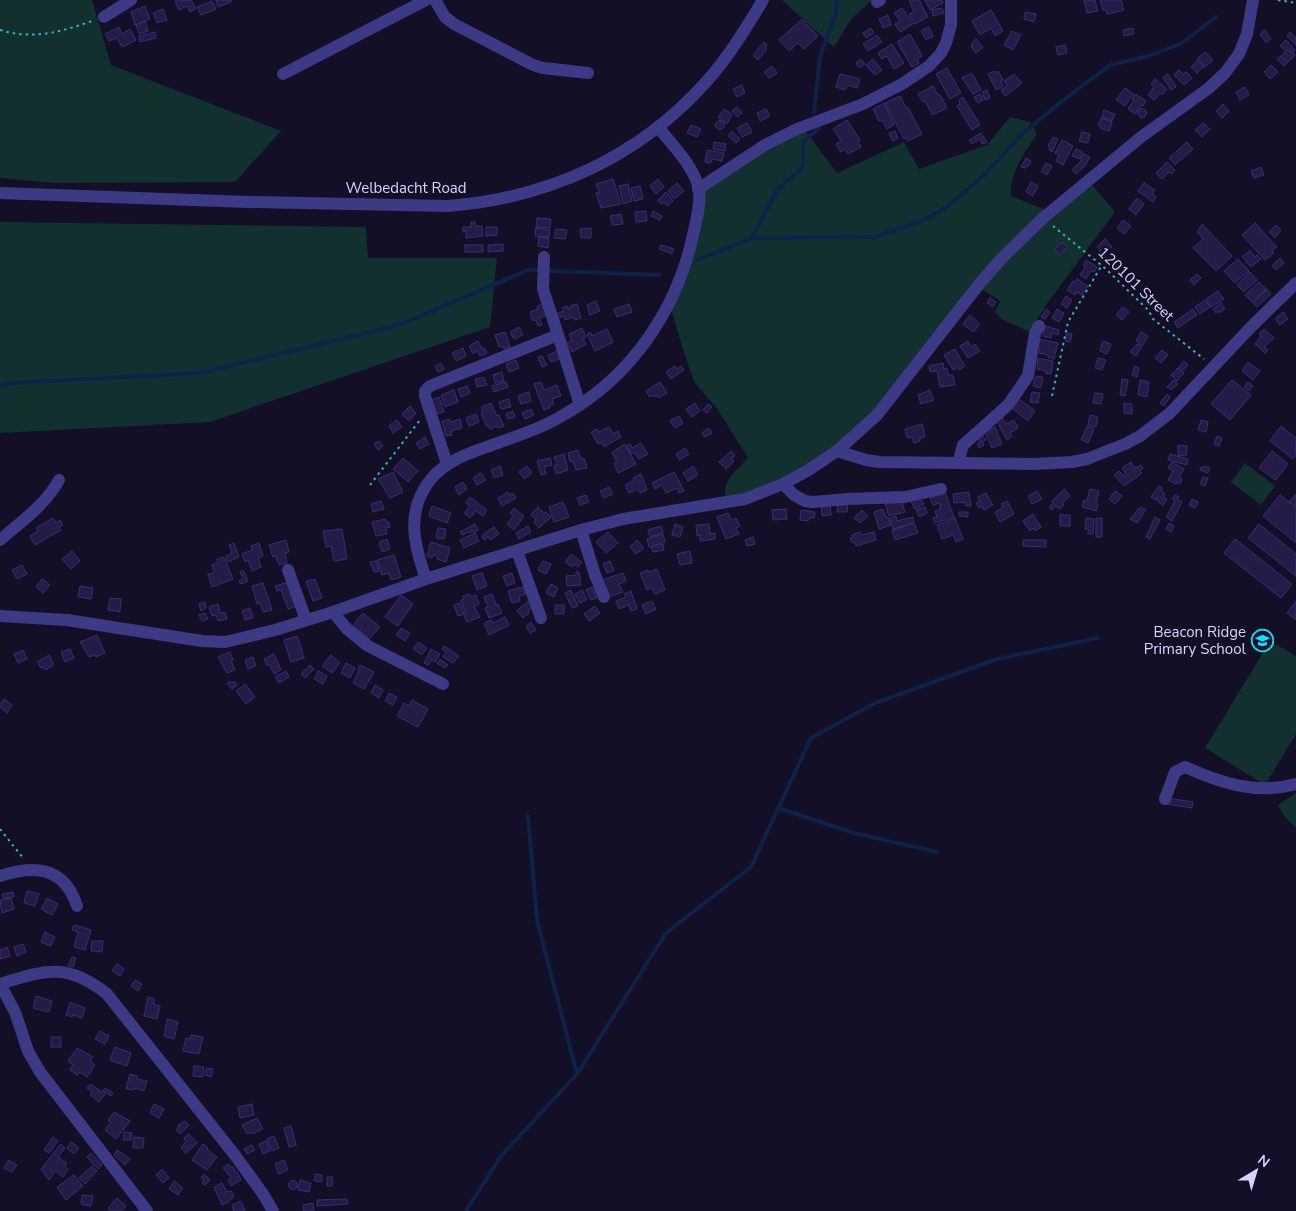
<svg xmlns="http://www.w3.org/2000/svg" width="1296" height="1211" font-family="'Nunito Sans',sans-serif">
	<rect width="100%" height="100%" fill="#130f26"/>
	<g fill="#12302f">
		<path d="M0,0h92l19,65 170,66 -46,51 -182,1 -53,-5z"/>
		<path d="M782,0h89v1l-20,18 -17,28z"/>
		<path d="M1010,117l20,5 7,12c-12,18 -28,39 -26,62l40,16 37,-32 27,32 -69,93 -16,27 -28,-13 -7,-7 5,-11 -22,-14 -141,166 -110,50c-7,-21 7,-30 21,-45l-30,-48 -23,-27 -7,-18 -18,-59 29,-116 105,-61 33,44 67,-31 15,27 68,-24z"/>
		<path d="M0,222l366,5 2,31h129l-7,69 -280,95 -210,11z"/>
		<path d="M1245,463l30,23 -14,19 -30,-23z"/>
		<path d="M1270,641l26,15v78l-31,51 -60,-37z"/>
		<path d="M1296,793v35l-12,-12 -6,-11z"/>
	</g>
	<g fill="none" stroke-linecap="round" stroke-linejoin="round">
		<g stroke="#0c2248" stroke-width="4">
			<path d="M814,112l6,-55 16,-44 1,-13"/>
			<path d="M752,238l124,-1 50,-18 22,-13 35,-30 38,-41 41,-34 48,-36 39,-9 33,-13 34,-26"/>
			<path d="M697,260l55,-22 25,-48 26,-23v-25l16,-14"/>
			<path d="M0,386l11,-3 191,-10 200,-49 126,-54 131,5"/>
			<path d="M778,808l76,25 83,19"/>
			<path d="M528,816l9,104 40,154"/>
			<path d="M466,1211l35,-55 76,-82 89,-141 85,-66 60,-129 64,-35 122,-44 101,-21"/>
		</g>
	</g>
	<g fill="#241b47" stroke="#3b2d73">
		<path d="M191,0l5,9 -6,3 -3,-6 -8,4 -4,-9z"/>
		<path d="M216,0h15v2l-13,5z"/>
		<path d="M909,0h10l9,17 -13,7 -6,-10 5,-2z"/>
		<path d="M925,0h17l1,3 -13,7z"/>
		<path d="M1084,0h11l3,11 -11,2z"/>
		<path d="M1100,0h21l3,10 -17,4 -1,-4h-3z"/>
		<path d="M212,1l4,8 -15,6 -4,-8z"/>
		<path d="M145,6l5,13 -15,6 -4,-13z"/>
		<path d="M902,8l11,16 -13,8 -5,-8 5,-3 -6,-8z"/>
		<path d="M942,8l2,5 -11,3 -1,-6z"/>
		<path d="M163,9l4,11 -10,3 -4,-10z"/>
		<path d="M991,10l12,21 -8,5 -4,-8 -11,7 -8,-14z"/>
		<path d="M1025,12l11,2 -2,8 -10,-3z"/>
		<path d="M888,15l3,10 -8,3 -4,-9z"/>
		<path d="M802,19l16,17 -14,13 -6,-6 -9,8 -10,-11z"/>
		<path d="M145,21l3,10 -9,3 -3,-9z"/>
		<path d="M119,27l3,7 8,-5 6,11 -14,7 -5,-9 -8,3 -4,-7z"/>
		<path d="M929,27l4,9 -7,4 -5,-9z"/>
		<path d="M871,28l3,5 -8,5 -3,-5z"/>
		<path d="M1133,28l1,6 -10,2 -1,-6z"/>
		<path d="M1265,30l6,9 -5,4 -6,-9z"/>
		<path d="M1012,31l9,4 -8,15 -9,-5z"/>
		<path d="M155,32l1,6 -16,4 -1,-6z"/>
		<path d="M1290,32l6,6v7l-9,-9z"/>
		<path d="M910,34l12,22 -5,3 2,4 -7,4 -15,-25z"/>
		<path d="M877,35l5,7 -14,9 -5,-7z"/>
		<path d="M976,39l7,8 -7,6 -5,-6 2,-1 -2,-2z"/>
		<path d="M1286,40l9,10 -3,3 -4,-4 -2,2 -6,-5z"/>
		<path d="M764,42l3,3 -2,3 2,1 -9,11 -5,-5z"/>
		<path d="M892,44l12,19 -10,6 -7,-13 -5,3 -4,-6z"/>
		<path d="M1065,45l2,8 -9,2 -2,-8z"/>
		<path d="M1288,49l7,6 -8,8 -6,-7z"/>
		<path d="M1205,52l8,8 -8,7 -8,-8z"/>
		<path d="M1281,56l6,7 -3,3 -7,-7z"/>
		<path d="M861,59l4,5 -6,4 -3,-5z"/>
		<path d="M873,59l9,11 -7,5 -9,-10z"/>
		<path d="M1198,60l6,6 -7,7 -6,-6z"/>
		<path d="M1271,65l7,7 -8,7 -6,-7z"/>
		<path d="M772,66l5,7 -8,5 -5,-6z"/>
		<path d="M947,68l14,25 -11,6 -14,-25z"/>
		<path d="M1179,70l4,4 3,-2 6,6 -8,7 -10,-10z"/>
		<path d="M994,71l1,2 3,-2 5,9 -3,1 3,5 -7,4 -8,-16z"/>
		<path d="M972,73l9,17 -8,4 -11,-16z"/>
		<path d="M840,74l20,5 -3,9 -10,-3 -2,5 -9,-3z"/>
		<path d="M1014,74l8,9 -17,13 -4,-6 6,-4 -3,-5z"/>
		<path d="M1168,74l8,13 -5,3 -8,-13z"/>
		<path d="M1155,79l12,10 -5,6 -2,-2 -6,7 -6,-5 6,-8 -3,-3z"/>
		<path d="M742,85l3,8 -8,4 -4,-8z"/>
		<path d="M933,86l5,9 2,-1 7,14 -15,7 -7,-14 -2,1 -5,-8z"/>
		<path d="M1245,87l4,8 -9,5 -4,-8z"/>
		<path d="M1125,88l8,6 -8,12 -9,-6z"/>
		<path d="M987,90l3,8 -5,2 -3,-8z"/>
		<path d="M980,94l3,6 -5,3 -4,-6z"/>
		<path d="M1135,94l11,7 -3,5 -2,-1 -6,9 -7,-5 6,-9 -2,-1z"/>
		<path d="M900,96l6,12 2,-1 14,27 -14,7 -2,-3 -2,1 -19,-36z"/>
		<path d="M963,97l17,28 -8,5 -15,-24 3,-3 -1,-3z"/>
		<path d="M884,103l10,22 -7,4 -5,-9 -3,1 -6,-12z"/>
		<path d="M1223,104l6,7 -7,7 -6,-7z"/>
		<path d="M737,107l5,6 -5,4 -5,-6z"/>
		<circle cx="1142" cy="113" r="4.5"/>
		<path d="M724,109l8,5 -5,10 -9,-6z"/>
		<path d="M766,109l4,7 -10,5 -3,-8z"/>
		<path d="M1104,110l11,4 -3,7 -10,-4z"/>
		<path d="M1101,118l11,4 -3,9 -9,-3 1,-2 -3,-1z"/>
		<path d="M847,120l13,20 -2,2 3,5 -13,7 -3,-5 -4,3 -5,-8 5,-3 -8,-12z"/>
		<circle cx="720" cy="125" r="4.5"/>
		<path d="M747,123l5,9 -10,5 -5,-9z"/>
		<path d="M1203,123l7,6 -8,8 -7,-7z"/>
		<path d="M691,125l10,4 -4,8 -10,-4z"/>
		<path d="M732,131l8,8 -4,4 -8,-7z"/>
		<path d="M895,131l3,7 -5,3 -4,-8z"/>
		<path d="M1082,132l8,2 -2,9 -9,-2z"/>
		<path d="M981,133l6,9 -5,2 -2,-5 -8,5 -3,-4z"/>
		<path d="M1053,137l5,2 -6,13 -3,-2 1,-3 -2,-1z"/>
		<path d="M1062,140l11,6 -10,19 -7,-4 3,-6 -4,-2z"/>
		<path d="M714,142l12,2 -1,7 -12,-2z"/>
		<path d="M1187,142l6,7 -18,16 -6,-7z"/>
		<path d="M1076,149l7,3 -3,7 -8,-3z"/>
		<path d="M707,150l17,3 -2,8 -10,-2 -1,4 -6,-1z"/>
		<path d="M1084,154l6,3 -5,9 -9,8 -4,-4 8,-8z"/>
		<path d="M1026,158l5,3 -3,6 -2,-1 -1,2 -4,-1z"/>
		<path d="M1167,162l8,8 -4,4 -2,-2 -7,7 -6,-6z"/>
		<path d="M1046,163l6,3 -5,9 -6,-4z"/>
		<path d="M1261,167l3,8 -10,3 -3,-7z"/>
		<path d="M613,179l8,25 -20,4 -5,-15 3,-1 -3,-8z"/>
		<path d="M658,179l6,8 -8,7 -6,-8z"/>
		<path d="M1031,182l7,4 -5,10 -7,-4z"/>
		<path d="M677,183l7,8 -10,8 -6,-8z"/>
		<path d="M1144,183l11,7 -3,4 4,3 -3,5 -15,-11z"/>
		<path d="M628,184l4,17 -9,3 -4,-18z"/>
		<path d="M640,186l3,13 -9,2 -3,-13z"/>
		<path d="M666,192l7,9 -6,5 -3,-4 -3,2 -3,-4z"/>
		<path d="M1137,198l7,6 -8,11 -7,-6z"/>
		<path d="M646,211l1,10 -11,1 -1,-10z"/>
		<path d="M653,211l9,5 -2,4 -9,-4z"/>
		<path d="M621,214l2,10 -11,1 -2,-9z"/>
		<path d="M537,218l14,1 -1,9 -14,-1z"/>
		<path d="M1123,220l8,6 -7,8 -7,-6z"/>
		<path d="M471,222h4v4h7l1,10 -17,2v-7l-3,1v-5h8z"/>
		<path d="M1255,223l22,24 -5,4 2,2 -9,7 -23,-25z"/>
		<path d="M1202,224l30,32 -16,15 -23,-23 10,-9 -6,-7z"/>
		<path d="M1276,225l5,5 -6,8 -6,-6z"/>
		<path d="M486,227h11v8l-11,1z"/>
		<path d="M536,228l14,2 -1,7 -14,-1z"/>
		<path d="M591,228v10h-10l-1,-9z"/>
		<path d="M556,229l11,1 -2,9 -11,-1z"/>
		<path d="M539,237l10,1 -1,10 -10,-2z"/>
		<path d="M1105,239l7,8 -9,7 -6,-7z"/>
		<path d="M1062,242l5,5 -8,8 -5,-5z"/>
		<path d="M503,244v7l-15,1v-7z"/>
		<rect x="465" y="245" width="18" height="7"/>
		<path d="M661,245l13,4 -2,5 -13,-5z"/>
		<path d="M1250,250l5,7 2,-2 4,4 -10,8 -9,-10z"/>
		<path d="M1280,258l4,5 -8,7 -4,-4z"/>
		<path d="M1238,259l11,12 -14,12 -11,-12z"/>
		<path d="M1086,260l11,7 -3,5 -3,-1 -5,8 -6,-4 5,-8 -2,-2z"/>
		<path d="M1250,272l7,8 -13,12 -7,-7z"/>
		<path d="M1197,274l4,4 -7,7 -4,-5z"/>
		<path d="M1077,279l11,7 -6,9 -5,-3 -2,3 -8,-5 6,-9 2,1z"/>
		<path d="M1259,282l7,7 -14,13 -7,-7z"/>
		<path d="M1267,289l4,5 -14,13 -4,-4z"/>
		<path d="M1218,291l6,8 -13,8 -5,-8z"/>
		<path d="M1066,296l6,4 -5,8 -6,-4z"/>
		<path d="M990,298l6,4 -3,5 -6,-4z"/>
		<path d="M1205,300l5,7 -10,7 -5,-7z"/>
		<path d="M596,301l4,10 -10,4 -3,-10z"/>
		<path d="M1221,303l4,6 -6,4 -1,-2 -2,2 -3,-4z"/>
		<path d="M544,304l4,11 -9,3 3,7 -4,1 -2,-6 -3,1 -3,-9 8,-3 -1,-3z"/>
		<path d="M577,304l4,14 -6,2 -1,-3 -9,3 -1,-4 -7,3 -2,-5 9,-3 -2,-3 5,-2 1,3 2,-1v-2z"/>
		<path d="M629,304l3,8 -15,5 -3,-8z"/>
		<path d="M1123,307l6,5 -7,8 -6,-5z"/>
		<path d="M1046,309l4,3 -5,7 -4,-2z"/>
		<path d="M1057,309l7,4 -5,9 -7,-4z"/>
		<path d="M1193,309l4,6 -19,13 -4,-6z"/>
		<path d="M1283,312l5,7 -8,6 -5,-6z"/>
		<path d="M970,315l10,9 -7,8 -10,-8z"/>
		<path d="M1045,326l14,4 -1,5 -6,-2 -1,5 -8,-2z"/>
		<path d="M519,327l4,8 -9,4 -4,-7z"/>
		<path d="M582,328l4,9 -3,2 3,5 -14,8 -5,-9 5,-3 -3,-6z"/>
		<path d="M607,329l6,13 -18,9 -8,-17 3,-2 2,4z"/>
		<path d="M1264,329l10,9 -10,9 4,3 -3,3 -10,-9 6,-8 -2,-2z"/>
		<path d="M505,332l5,15 -7,2v-3l-4,1 -4,-12z"/>
		<path d="M1141,332l7,4 -5,9 -7,-4z"/>
		<path d="M1067,333l5,1 -2,8 -5,-1z"/>
		<path d="M1038,339l20,4 -4,16 -6,-2v-2l-9,-2 1,-3 -4,-1z"/>
		<path d="M478,341l4,8 2,-1 3,5 -7,3 -3,-5 -4,3 -4,-8z"/>
		<path d="M968,341l3,6 4,-3 5,7 -12,7 -8,-12z"/>
		<path d="M1103,341l8,3 -4,10 -7,-3z"/>
		<path d="M1137,344l5,2 -6,10 -6,-4z"/>
		<path d="M463,348l3,8 -10,5 -4,-8z"/>
		<path d="M955,349l10,17 -6,4 -1,-3 -5,3 -9,-15z"/>
		<path d="M1162,350l6,5 -7,8 -6,-5z"/>
		<path d="M557,351l3,8 -9,3 -3,-7z"/>
		<path d="M542,356l5,9 -5,2 -4,-10z"/>
		<path d="M1038,358l15,3 -2,13 -6,-1 1,-2 -9,-2z"/>
		<path d="M1098,358l8,2 -4,10 -7,-2z"/>
		<path d="M516,360l3,8 -10,4 -3,-8z"/>
		<path d="M1184,361l4,4 -5,5 -4,-3z"/>
		<path d="M1248,362l12,9 -7,9 -11,-9z"/>
		<path d="M441,363l3,6 -6,3 -3,-6z"/>
		<path d="M943,363l1,6 3,-1 1,7h5l2,10 -15,2 -3,-16 -7,1 -1,-6z"/>
		<path d="M675,366l2,3 4,-3 3,4 -13,9 -5,-7z"/>
		<path d="M1135,366l4,2 -2,9 -5,-2z"/>
		<path d="M1178,368l6,5 -7,8 -6,-6z"/>
		<path d="M502,372l2,9 -9,2 -2,-8z"/>
		<path d="M1036,376l7,1 -2,11 -8,-2z"/>
		<path d="M484,377l3,8 -10,2 -2,-8z"/>
		<path d="M1122,379l6,1 -3,16 -5,-1z"/>
		<path d="M1140,380l9,2 -2,15 -9,-2z"/>
		<path d="M1174,380l4,4 -7,6 -4,-3z"/>
		<path d="M1232,380l19,15 -21,25 -19,-16z"/>
		<path d="M506,382l2,5 -14,5 -2,-6z"/>
		<path d="M541,382l3,8 13,-5 4,11 -9,3 2,5 -4,1v3l-6,2 -10,-26z"/>
		<path d="M660,382l7,11 -9,5 -1,-2 -3,1 -1,-2 -3,2 -4,-6z"/>
		<path d="M1248,382l5,4 -4,5 -5,-4z"/>
		<path d="M467,386l3,7 -9,4 -3,-8z"/>
		<path d="M454,390l4,12 -13,5 -4,-12z"/>
		<path d="M930,390l4,10 -13,4 -3,-9z"/>
		<path d="M529,392l2,9 -10,3 -3,-8z"/>
		<path d="M1032,392l8,1 -2,10 -8,-1z"/>
		<path d="M1095,393l8,1 -2,10 -8,-1z"/>
		<path d="M1167,394l3,3 -6,9 -4,-3z"/>
		<path d="M439,397l5,15 -7,2 -6,-14z"/>
		<path d="M509,399l2,8 -10,2 -2,-7z"/>
		<path d="M1019,399l16,12 -7,10 -16,-13z"/>
		<path d="M491,403l6,13 2,-1 5,11 -6,2 -1,-2 -7,3 -2,-4 -2,1 -5,-13 2,-1 -2,-5z"/>
		<path d="M695,403l5,8 -8,6 -6,-8z"/>
		<path d="M1124,403l8,1v10l-8,-1z"/>
		<path d="M708,404l4,3 -5,6 -4,-3z"/>
		<path d="M410,406l6,7 -7,8 -7,-7z"/>
		<path d="M531,409l3,6 -9,4 -3,-6z"/>
		<path d="M513,411l2,6 -7,2 -2,-5z"/>
		<path d="M476,414l3,8 -10,4 -3,-8z"/>
		<path d="M1090,415l8,2 -2,10 -8,-2z"/>
		<path d="M679,416l4,7 -8,5 -5,-7z"/>
		<path d="M1001,416l5,8 8,-4 4,8 -8,5 2,3 -5,4 -11,-20z"/>
		<path d="M449,419l1,3 10,-3 2,9 -11,3 1,4 -6,1 -4,-15z"/>
		<path d="M397,420l5,7 -9,6 -4,-7z"/>
		<path d="M1201,420l7,2 -2,10 -8,-2z"/>
		<path d="M922,424l3,13 -5,1v3l-6,2 -2,-6 -5,1 -2,-9z"/>
		<path d="M1087,426l7,3 -6,14 -7,-3z"/>
		<path d="M1281,426l15,12v17l-3,4 -23,-18z"/>
		<path d="M609,427l4,7 5,-3 3,6 -17,10 -2,-4 -4,1 -7,-12 6,-3 2,3z"/>
		<path d="M995,427l7,17 -10,4 -7,-16z"/>
		<path d="M709,428l3,5 -7,4 -3,-4z"/>
		<path d="M983,436l3,4 -4,1 2,4 -5,3 -2,-4 3,-2 -2,-4z"/>
		<path d="M1217,436l5,2 -3,8 -5,-2z"/>
		<path d="M425,437l4,7 -9,5 -4,-6z"/>
		<path d="M379,441l4,5 -5,4 -4,-6z"/>
		<path d="M641,443l7,11 -9,5 -5,-7 -3,2 -4,-8 3,-2 2,4z"/>
		<path d="M625,444l11,20 -18,9 -4,-10 3,-1 -5,-10z"/>
		<path d="M1178,445l9,1 -1,10 -8,-1z"/>
		<path d="M685,448l4,6 -10,6 -3,-6z"/>
		<path d="M578,450l3,9 3,-1 3,10 -11,2 -3,-9 -3,1 -2,-9z"/>
		<path d="M731,451l4,4 -3,3 2,3 -8,8 -7,-7z"/>
		<path d="M1272,451l16,13 -12,16 -17,-12z"/>
		<path d="M564,454l4,16 -12,4 -2,-8 3,-1 -3,-8z"/>
		<path d="M1170,454l18,5 -1,6 -19,-5z"/>
		<path d="M403,458l15,13 -10,11 -15,-13z"/>
		<path d="M550,458l2,7 -8,2 2,7 -5,1 -4,-14z"/>
		<path d="M1131,462l4,6 6,-3 2,3 -3,3 2,2 -18,13 -10,-11 5,-4 5,5 3,-1 -5,-7z"/>
		<path d="M1172,462l12,7 -5,8 3,2 -2,5 -3,-2 -1,2 -8,-4 5,-9 -5,-3z"/>
		<path d="M500,466l3,9 -9,3 -3,-8z"/>
		<path d="M527,466l5,7 -8,6 -5,-7z"/>
		<path d="M693,466l5,9 -10,6 -5,-8z"/>
		<path d="M1204,466l6,2 -2,5 -8,-3 1,-3 3,1z"/>
		<path d="M393,472l10,20 -13,6 -12,-19z"/>
		<path d="M674,472l10,19 -5,2 -2,-5 -11,5 -4,-8 -7,4 -3,-6z"/>
		<path d="M481,473l5,7 -9,5 -4,-7z"/>
		<path d="M641,474l6,16 -7,3 -2,-4 -9,4 -4,-8 9,-5 -1,-2z"/>
		<path d="M1203,477l5,1 -3,8 -5,-2z"/>
		<path d="M463,482l4,7 -8,6 -4,-8z"/>
		<path d="M1159,486l3,2 -1,2 4,4 -2,2 4,3 -4,6 -6,-4 1,-2 -2,-1 -1,2 -4,-3z"/>
		<path d="M609,487l4,7 -9,4 -4,-7z"/>
		<path d="M1064,489l6,7 -8,7 2,2 -5,4 -3,-3 -4,4 -3,-3 4,-4 -1,-2z"/>
		<path d="M1090,489l9,2 -3,12 2,1 -2,7 -14,-4 2,-7 3,1z"/>
		<path d="M1037,491l5,8 -10,5 -4,-8z"/>
		<path d="M1115,491l7,5 -7,8 -6,-5z"/>
		<path d="M508,492l1,3 4,-2 3,5 -14,8 -4,-8z"/>
		<path d="M945,492l9,25 -19,6 -2,-5 4,-1 -2,-6 6,-2 -2,-6 -6,2 -3,-7z"/>
		<path d="M969,492l2,14h-5l-1,-4 -11,1 -1,-9z"/>
		<path d="M986,493l7,12 -9,5 -2,-4 -3,2 -3,-5 4,-2 -2,-4z"/>
		<path d="M1296,494v13l-7,-5z"/>
		<path d="M586,495l3,7 -9,3 -3,-7z"/>
		<path d="M1175,495l4,2 -2,3 5,2 -10,19 -6,-4 9,-16 -3,-2z"/>
		<path d="M1280,495l16,12v36l-33,-27z"/>
		<path d="M470,497l17,13 -4,6 -7,-5 -6,7 -6,-5 6,-7 -4,-3z"/>
		<path d="M919,497l5,7 -9,5 -4,-7z"/>
		<path d="M1192,499l6,3 -3,6 -6,-3z"/>
		<path d="M901,500l4,12 -16,4 -4,-12z"/>
		<path d="M381,501l3,8 -11,3 -2,-8z"/>
		<path d="M838,501l10,1 -1,10h-10z"/>
		<path d="M1007,501l7,13 -14,8 -5,-10 8,-5 -2,-3z"/>
		<path d="M563,502l6,15 -15,5 -5,-15z"/>
		<path d="M830,504l1,11 -9,1 -1,-11z"/>
		<path d="M432,506l19,7 -4,10 -18,-7z"/>
		<path d="M538,507l6,6 2,-1 5,5 -12,11 -5,-6 2,-2 -5,-6z"/>
		<path d="M925,507l2,6 -8,4 -3,-7z"/>
		<path d="M1140,507l6,3 -9,13 -7,-4z"/>
		<path d="M514,508l10,8 -10,14 -7,-6 6,-8 -3,-3z"/>
		<path d="M786,509l1,10 -14,1 -1,-10z"/>
		<path d="M883,509l3,9 2,-1 3,8 -12,4 -5,-17z"/>
		<path d="M801,510l14,2 -1,6h-5l-1,3 -8,-1z"/>
		<path d="M862,510l6,6 -8,7 -6,-5z"/>
		<path d="M959,512h9v5l-9,-1z"/>
		<path d="M728,513l3,7 5,-2 4,8 -4,2 3,6 -13,5 -9,-22z"/>
		<path d="M1033,514l8,13 -6,4 -2,-3 -3,3 -7,-10z"/>
		<rect x="1060" y="515" width="10" height="11"/>
		<path d="M896,516l1,5 16,-4 1,6 -21,6 -3,-11z"/>
		<path d="M1155,517l5,3 -10,19 -4,-2z"/>
		<path d="M53,518l3,5 4,-3 3,5 -4,2 2,3 -26,15 -5,-9 8,-5 -2,-3z"/>
		<path d="M955,518l8,21 -7,3 -3,-7 -11,4 -5,-14z"/>
		<path d="M1086,518l8,1 -1,15h-5v-5h-3z"/>
		<rect x="1096" y="518" width="6" height="19"/>
		<path d="M385,519l1,3h3l1,5 -4,1 1,6 -11,2 -4,-14z"/>
		<path d="M914,523l4,10 -23,7 -3,-10z"/>
		<path d="M1169,523l5,3 -3,6 -5,-3z"/>
		<path d="M475,524l3,6 -4,3 -1,-3 -4,3 -1,-1 -6,3 -2,-3z"/>
		<path d="M675,524l8,3 -3,10 -8,-2z"/>
		<path d="M709,524l1,10 5,-1v6l-15,2v-6l-3,1 -1,-11z"/>
		<path d="M1259,524l37,30v22l-48,-38z"/>
		<path d="M528,526l3,6 -12,7 -3,-6z"/>
		<path d="M661,526l2,7 -13,4 -2,-7z"/>
		<path d="M494,527l5,7 -9,6 -2,-3 -4,3 -2,-5z"/>
		<path d="M438,528l8,1 -2,10 -8,-1z"/>
		<path d="M342,529l5,30 -13,2 -3,-15 -5,1 -3,-16z"/>
		<path d="M608,532l10,11 -12,10 -10,-11z"/>
		<path d="M860,532l1,3 13,-3 2,8 -20,6 -1,-4 -3,1 -2,-5h3l-1,-3z"/>
		<path d="M475,533l4,8 -15,7 -4,-8z"/>
		<path d="M663,534l2,8 -16,5 -2,-8z"/>
		<path d="M753,537l2,7 -8,2 -2,-6z"/>
		<path d="M387,539l3,10 -8,3 -3,-10z"/>
		<path d="M1235,539l57,45 -11,14 -57,-45z"/>
		<path d="M286,540l3,12 -4,1 2,10 -8,2 -3,-9 -3,1 -4,-12z"/>
		<path d="M637,540l7,8 -8,6 -6,-7z"/>
		<path d="M1023,540h23v7l-23,-1z"/>
		<path d="M431,542l19,6 -4,14 -9,-3 1,-3 -5,-1 -1,3 -5,-2z"/>
		<path d="M234,543l5,14 -11,5 -2,-6 6,-3 -3,-8z"/>
		<path d="M259,543l4,13 -5,2 3,9 -9,4 -4,-11 -3,2 -3,-8 10,-4 -1,-4z"/>
		<path d="M663,544l1,6 -11,2 -2,-5z"/>
		<path d="M72,551l8,10 -9,8 -9,-10z"/>
		<path d="M690,551l2,12 -12,2 -3,-11z"/>
		<path d="M571,554l11,8 -4,5 -4,-3 -2,3 -7,-5z"/>
		<path d="M394,555l7,22 -10,3 -2,-7 -7,2 -5,-15z"/>
		<path d="M224,557l9,22 -21,8 -4,-13 6,-1 -2,-8 6,-3 -1,-3z"/>
		<path d="M376,561l3,10 -5,1 -4,-10z"/>
		<path d="M543,561l8,3 -5,10 -8,-4z"/>
		<path d="M610,561l4,9 -7,3 -4,-9z"/>
		<path d="M22,565l5,9 -10,5 -5,-9z"/>
		<path d="M657,569l8,21 -10,4 -3,-6 -5,2 -7,-17 8,-3 1,2z"/>
		<path d="M243,570l5,11 -7,3 -2,-3 4,-3 -3,-6z"/>
		<path d="M576,572h3l2,13 -14,1 -1,-10 10,-1z"/>
		<path d="M482,573l5,13 -10,4 -5,-14z"/>
		<path d="M512,573l3,10 -8,3 -4,-10z"/>
		<path d="M623,573l3,8 -7,3 4,8 -15,5 -9,-16z"/>
		<path d="M42,579l8,6 -7,8 -7,-6z"/>
		<path d="M315,579l7,19 -9,3 -7,-20z"/>
		<path d="M289,582l8,24 -9,3 -7,-19 -4,1 -2,-5z"/>
		<path d="M263,583l9,27 -9,2 -3,-9 -3,1 -5,-18z"/>
		<path d="M551,584l7,4 -4,9 -8,-4z"/>
		<path d="M80,586l13,2 -2,11 -13,-2z"/>
		<path d="M523,587l3,7 -7,2 1,5 -8,2 -4,-12z"/>
		<path d="M592,587l5,11 -6,2 -5,-10z"/>
		<path d="M571,590l7,16 -6,2 -7,-15z"/>
		<path d="M582,590l5,9 -7,4 -5,-9z"/>
		<path d="M631,591l6,18 -6,2 -2,-6 -10,4 -3,-8 10,-4 -2,-3z"/>
		<path d="M470,594l1,3 5,-2 3,9 -5,2 6,11 -13,5 -3,-7 2,-1 -5,-14 3,-1 -1,-3z"/>
		<path d="M492,594l4,11 2,-1 4,9 -13,5 -4,-10 3,-1 -4,-10z"/>
		<path d="M401,595l12,9 -15,22 -13,-9z"/>
		<path d="M110,598l11,1 -1,13 -12,-2z"/>
		<path d="M528,601l5,6 -5,4 1,2 -6,5 -6,-7z"/>
		<path d="M652,601l4,8 -10,5 -4,-9z"/>
		<path d="M1296,601v19l-9,-7z"/>
		<path d="M205,602l1,6 -5,3 -2,-7z"/>
		<path d="M460,603l4,11 -6,2 -4,-11z"/>
		<path d="M218,604l2,9 5,-1 2,7 -9,2 -2,-6 -4,1 -3,-9z"/>
		<rect x="555" y="605" width="9" height="9"/>
		<path d="M595,606l5,7 -11,8 -5,-7z"/>
		<path d="M250,608l3,10 -8,2 -3,-9z"/>
		<path d="M205,613l3,6 -6,2 -3,-6z"/>
		<path d="M363,613l17,14 -11,12 -16,-14z"/>
		<path d="M505,617l4,8 -20,10 -5,-12 8,-3 1,3z"/>
		<path d="M531,622l5,8 -6,3 -4,-7z"/>
		<path d="M401,628l9,5 -5,8 -9,-6z"/>
		<path d="M97,635l8,18 -9,4 -1,-2 -6,2 -9,-15z"/>
		<path d="M297,636l7,22 -13,4 -7,-22z"/>
		<path d="M418,642l9,6 -5,7 -9,-6z"/>
		<path d="M444,646l15,10 -6,7 -10,-6 3,-5 -4,-3z"/>
		<path d="M70,649l4,9 -9,4 -4,-10z"/>
		<path d="M431,649l9,5 -5,8 -3,-2 -4,5 -4,-2z"/>
		<path d="M23,650l4,9 -9,4 -4,-9z"/>
		<path d="M230,652l3,8 -2,1 4,9 -8,3 -9,-16z"/>
		<path d="M274,654l7,16 -7,4 -5,-10 -2,1 -3,-6z"/>
		<path d="M49,655l5,10 -9,5 -2,-3 -2,1 -4,-6z"/>
		<path d="M331,655l9,8 -8,10 -10,-7z"/>
		<path d="M253,657l3,9 -8,3 -3,-9z"/>
		<path d="M440,659l8,6 -3,3 -8,-5z"/>
		<path d="M346,663l9,5 -5,10 -9,-5z"/>
		<path d="M310,665l4,4 -9,9 -4,-4z"/>
		<path d="M360,665l14,7 -10,17 -11,-6 6,-12 -1,-1z"/>
		<path d="M286,671l3,6 -10,6 -4,-6z"/>
		<path d="M318,671l9,5 -4,8 -9,-5z"/>
		<path d="M230,681l2,2 2,-2 3,4 -5,4 -5,-6z"/>
		<path d="M245,684l10,13 -9,7 -10,-13z"/>
		<path d="M375,685l8,5 -4,8 -8,-5z"/>
		<path d="M389,693l8,4 -4,8 -8,-4z"/>
		<path d="M4,699l8,6 -5,8 -7,-6v-3z"/>
		<path d="M412,700l16,9 -10,18 -21,-11 7,-13 5,3z"/>
		<path d="M1167,798l26,4 -1,6 -26,-4z"/>
		<path d="M27,891l12,3 -4,12 -11,-3z"/>
		<path d="M13,892l1,5 -11,1 -1,-4z"/>
		<path d="M11,898l3,11 -12,4 -2,-13z"/>
		<path d="M47,898l11,6 -6,11 -11,-6z"/>
		<path d="M74,925l17,5 -6,20 -11,-3 4,-15 -6,-2z"/>
		<path d="M45,932l10,5 -4,9 -10,-4z"/>
		<path d="M92,941h11l-1,11 -11,-1z"/>
		<path d="M23,944l3,8 -9,4 -3,-9z"/>
		<path d="M7,947l3,9 -10,3v-9z"/>
		<path d="M72,957l4,1 -3,9 -5,-1z"/>
		<path d="M117,964l7,5 -4,7 -8,-5z"/>
		<path d="M135,980l7,4 -4,7 -7,-5z"/>
		<path d="M36,996l16,5 -3,11 -16,-4z"/>
		<path d="M148,997l6,2v6l6,1 -3,13 -13,-3z"/>
		<path d="M70,1002l15,6 -3,10 -9,-3 -1,2 -6,-2z"/>
		<path d="M167,1019l11,3 -4,17 -10,-3z"/>
		<path d="M100,1031l9,5 -4,8 -10,-5z"/>
		<path d="M191,1035l12,2 -4,17 -16,-3 3,-13 4,1z"/>
		<rect x="51" y="1037" width="10" height="10"/>
		<path d="M115,1047l16,6 -4,13 -17,-6z"/>
		<path d="M77,1048l16,9 -3,4 5,4 -8,12 -7,-5 -3,3 -7,-5 3,-5 -5,-4z"/>
		<path d="M194,1066l10,1 -1,10 -10,-1z"/>
		<path d="M207,1068l6,1 -2,8 -6,-2z"/>
		<path d="M130,1074l7,2v3l10,2 -3,10 -10,-3v2l-8,-1z"/>
		<path d="M90,1084l15,10 -6,8 -9,-7 2,-3 -5,-4z"/>
		<path d="M105,1088l8,5 -2,3 -8,-5z"/>
		<path d="M154,1104l10,5 -5,9 -9,-5z"/>
		<path d="M252,1104l2,11 -14,3 -2,-11z"/>
		<path d="M114,1112l16,9 -14,18 -11,-9 6,-8 -3,-2z"/>
		<path d="M257,1118l6,11 -11,5 -1,-2 -4,2 -5,-9z"/>
		<path d="M185,1121l4,4 -9,9 -4,-4 3,-4 -1,-1z"/>
		<path d="M291,1126l5,19 -7,2 -5,-19z"/>
		<path d="M124,1132l8,1 -1,7h-8z"/>
		<path d="M189,1134l8,9 -11,10 -5,-5 5,-7 -2,-3z"/>
		<path d="M274,1136l5,12 -7,3 -5,-12z"/>
		<path d="M53,1137l5,4 -9,12 -5,-3z"/>
		<path d="M134,1137l10,1 -1,10h-10z"/>
		<path d="M266,1141l4,10 -7,3 -4,-10z"/>
		<path d="M71,1142l8,6 -5,6 -7,-6z"/>
		<path d="M61,1144l4,4 -7,9 9,6 -2,3 3,3 -5,8 -8,-6 -6,9 -8,-11z"/>
		<path d="M203,1144l5,4 -1,2 10,7 -10,13 -15,-10z"/>
		<path d="M252,1145l3,5 -8,4 -3,-5z"/>
		<path d="M117,1150l13,9 -5,6 -11,-10z"/>
		<path d="M91,1153l11,12 -4,4 -11,-12z"/>
		<path d="M9,1160l8,5 -5,7 -8,-4z"/>
		<path d="M284,1160l4,10 -9,4 -4,-10z"/>
		<path d="M228,1164l3,3 1,-1 3,4 -1,1 4,2 3,7 -10,6 -3,-6 3,-2 -8,-10z"/>
		<path d="M92,1166l5,5 -12,13 -6,-6z"/>
		<path d="M162,1169l7,9 -6,5 -7,-8z"/>
		<path d="M204,1174l6,6 -5,5 -3,-2 2,-3 -3,-2z"/>
		<path d="M315,1174l7,1v7l-8,-1z"/>
		<path d="M74,1175l9,11 -17,14 -9,-13z"/>
		<path d="M327,1177h6l-1,9h-5z"/>
		<path d="M300,1180l11,3 -2,9 -11,-2z"/>
		<circle cx="293" cy="1185" r="4.5"/>
		<path d="M174,1181l9,7 -5,7 -9,-6z"/>
		<path d="M222,1183l5,9 4,-1 3,5 -5,6 -7,3 -8,-18z"/>
		<path d="M82,1195l11,1 -2,10 -10,-2z"/>
		<path d="M117,1198l9,8 -5,5h-9l-4,-3z"/>
		<path d="M347,1199l1,5 -31,2v-6z"/>
		<path d="M241,1201l4,10h-11l-2,-6z"/>
		<path d="M313,1203l1,8h-10l-1,-6z"/>
	</g>
	<g fill="none" stroke-linecap="round" stroke-linejoin="round">
		<g stroke="#2fb8b0" stroke-width="2" stroke-dasharray="2.5 4" stroke-linecap="butt">
			<path d="M1278,0l18,3"/>
			<path d="M0,30c34,10 60,2 92,-9"/>
			<path d="M1053,226l53,43 43,42 4,8 51,40"/>
			<path d="M1052,396l16,-74 34,-57"/>
			<path d="M370,485l50,-65"/>
			<path d="M0,829l23,29"/>
		</g>
		<g stroke="#3d3a85" stroke-width="12">
			<path d="M435,0l10,17 9,7 79,41 10,3 45,5"/>
			<path d="M877,2l3,-2"/>
			<path d="M104,17l27,-17"/>
			<path d="M283,74l143,-74"/>
			<path d="M698,189l67,-44 32,-16 66,-25 39,-20 27,-18 12,-13 5,-10 5,-18v-25"/>
			<path d="M0,193l248,9 200,4c101,-8 191,-49 258,-124 22,-24 40,-54 57,-82"/>
			<path d="M544,257l-1,32 15,46"/>
			<path d="M837,451l29,9 13,2 154,2 39,-2 15,-3 38,-15 15,-8 30,-23 80,-85 46,-45"/>
			<path d="M958,463l5,-18 45,-40 20,-29 7,-43 4,-7"/>
			<path d="M447,464l-22,-68v-5l5,-5 128,-51 22,70"/>
			<path d="M783,484l11,11 11,6 8,1 34,-3 58,-2 36,-8"/>
			<path d="M581,530l14,45 9,22"/>
			<path d="M0,540c21,-18 46,-36 59,-60"/>
			<path d="M517,551l24,67"/>
			<path d="M288,570l18,50"/>
			<path d="M426,579c-12,-34 -21,-68 5,-100 16,-19 38,-26 61,-34 25,-9 51,-17 73,-31 67,-38 112,-105 128,-179 3,-14 8,-30 6,-45 -4,-23 -27,-45 -41,-63"/>
			<path d="M333,612l14,17 21,17 75,38"/>
			<path d="M0,616l67,4 135,21 23,1 50,-12 58,-18 93,-33 155,-49 42,-11 122,-20 38,-15 24,-13 30,-20 40,-36 103,-132 23,-26 40,-39 98,-81 68,-49 16,-15 14,-19 8,-20 6,-34"/>
			<path d="M1165,799l10,-27 10,-5c36,16 71,28 111,17"/>
			<path d="M0,876c34,-11 64,-10 77,30"/>
			<path d="M0,984c45,-14 67,-22 107,10l127,160 29,40 10,17"/>
			<path d="M0,984l15,28 13,39 12,21 107,139"/>
		</g>
	</g>
	<defs>
		<symbol id="school-ring" viewBox="-11 -11 22 22"><circle r="9.5" fill="#130f26" stroke="#00e5ff" stroke-width="1.5"/><path d="M0-5L7-2L0 1L-7-2ZM-4 1L0 2.5L4 1V4Q0 6-4 4Z" fill="#00e5ff"/></symbol>
	</defs>
	<g fill-rule="evenodd">
		<use href="#school-ring" x="1250" y="628" width="25" height="25"/>
	</g>
	<g text-anchor="middle" dominant-baseline="central" stroke-width="4.5" stroke-linejoin="round" paint-order="stroke">
		<g font-size="15" fill="#d9d4ff" stroke="#130f26">
			<text x="406" y="188">Welbedacht Road</text>
			<text transform="translate(1136 284) rotate(44)">120101 Street</text>
		</g>
		<g font-size="15" fill="#d9d4ff" stroke="#130f26" text-anchor="end">
			<text x="1246" y="632">Beacon Ridge<tspan x="1246" dy="17">Primary School</tspan></text>
		</g>
	</g>
	<g transform="translate(1256 1171) rotate(38)" stroke="#130f26" stroke-width="4" paint-order="stroke">
	<path d="M0-4L9 19L0 12L-9 19Z" fill="#d9d4ff"/>
	<text y="-8" font-size="14" font-weight="bold" text-anchor="middle" fill="#d9d4ff">N</text>
	</g>
</svg>
